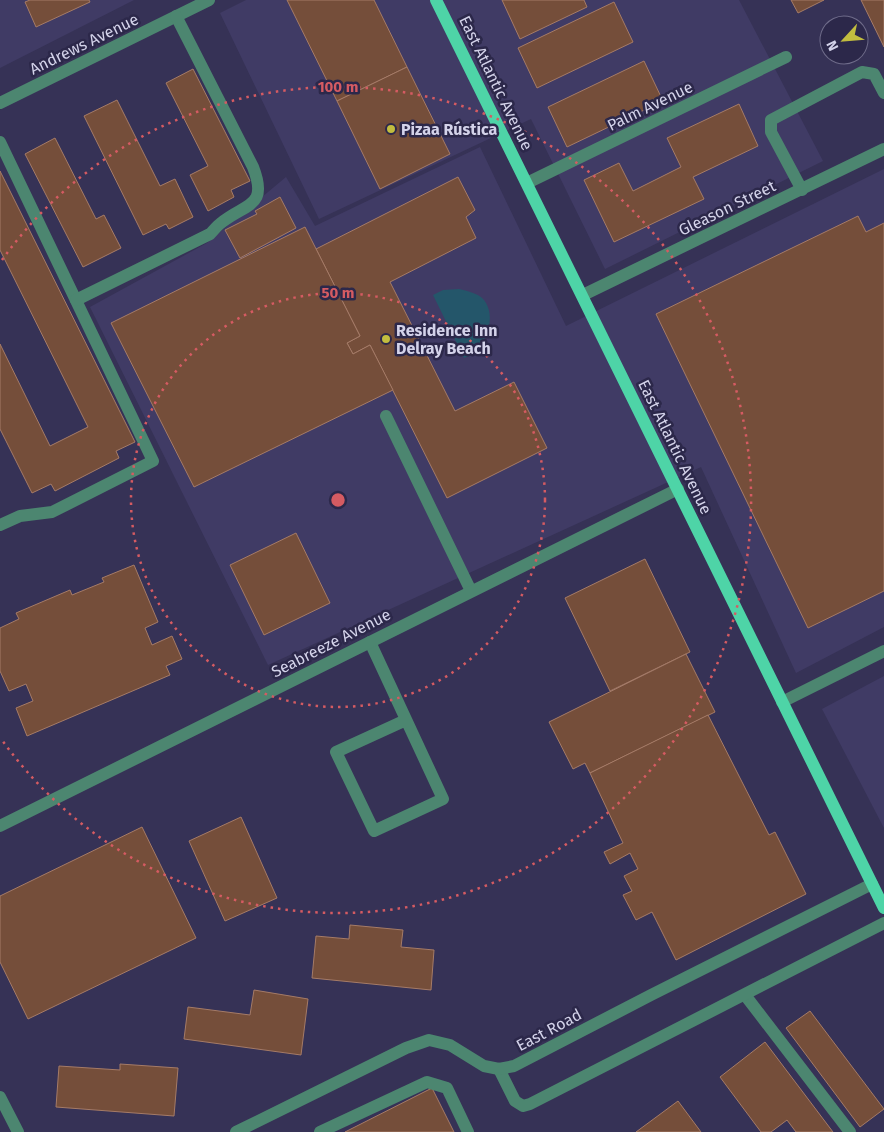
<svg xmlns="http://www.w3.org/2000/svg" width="884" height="1132" font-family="'Fira Sans',sans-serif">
	<rect width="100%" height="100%" fill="#363256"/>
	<g fill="#403b65">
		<path d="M0,0h134l-134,68z"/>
		<path d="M246,0h493l84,161 -218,108 -74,-150 -212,100 -99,-206z"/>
		<path d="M480,147l86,179 318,-157v458l-88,46 -95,-206 -433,198 -178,-358 117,-64 79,-66 29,49z"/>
		<path d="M884,676v152l-62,-119z"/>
	</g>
	<path fill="#24566a" d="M459,289c8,2 19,4 25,11 12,15 4,42 -10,53 -3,2 -7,4 -10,5l-31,-63 10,-5z"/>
	<g fill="#754e3a" stroke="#a57b67">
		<path d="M30,0h59l1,2 -54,25 -11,-25z"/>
		<path d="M287,0h87l33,67 -70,34z"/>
		<path d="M502,0h82l3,7 -67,32z"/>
		<path d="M791,0h33l-26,13z"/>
		<path d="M861,0h23v47z"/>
		<path d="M614,2l19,40 -96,46 -19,-40z"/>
		<path d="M644,61l19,40 -96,46 -19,-40z"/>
		<path d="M407,67l43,87 -70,35 -43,-88z"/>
		<path d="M193,69l57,112 -19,9 3,7 -26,14 -18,-36 18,-9 -42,-83z"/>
		<path d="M117,100l43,86 15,-7 18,38 -24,12 -3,-5 -23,11 -59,-119z"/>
		<path d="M739,104l19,42 -65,31 11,22 -90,43 -30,-62 35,-17 14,28 48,-24 -14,-29z"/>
		<path d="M55,138l41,81 8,-4 17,33 -38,19 -58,-113z"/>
		<path d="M0,171l135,271 -19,9 3,7 -64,33 -4,-7 -19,9 -32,-64v-85l50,102 38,-19 -88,-177z"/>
		<path d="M458,177l17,33 -9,7 10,21 -86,44 65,129 59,-29 33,66 -100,50 -77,-153 -17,9 -6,-11 13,-7 -44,-87z"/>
		<path d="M280,197l16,31 -56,30 -15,-28 32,-16 -2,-3z"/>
		<path d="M858,216l8,16 18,-9v368l-76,37 -152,-314z"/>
		<path d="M305,227l55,109 -13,7 6,11 17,-9 23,45 -199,97 -83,-164z"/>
		<path d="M296,533l34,70 -66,32 -34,-70z"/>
		<path d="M645,559l45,93 -80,39 -45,-93z"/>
		<path d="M134,565l24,57 -13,6 7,17 20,-9 10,23 -16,7 4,9 -143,61 -11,-28 17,-7 -7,-17 -17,7 -9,-20v-43l19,-9 -3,-6 54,-23 2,5 32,-13 -2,-4z"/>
		<path d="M686,654l29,58 -125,61 -5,-10 -12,6 -24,-47z"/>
		<path d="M708,715l61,120 6,-3 31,62 -130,66 -24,-48 -16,8 -13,-25 9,-4 -8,-15 14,-7 -8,-16 -20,11 -6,-12 19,-9 -33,-70z"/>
		<path d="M241,817l36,81 -52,23 -36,-80z"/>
		<path d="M142,827l54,111 -168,81 -28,-57v-66z"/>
		<path d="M350,925l53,5 -2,17 33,3 -3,40 -119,-12 4,-42 33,3z"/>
		<path d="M254,990l54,9 -7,56 -117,-16 4,-32 62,8z"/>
		<path d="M810,1011l74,98 -24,18 -74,-99z"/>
		<path d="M765,1042l68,90h-37l-9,-12 -16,12h-10l-41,-55z"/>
		<path d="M120,1064l58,4 -4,48 -118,-9 3,-41 61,4z"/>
		<path d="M432,1088l22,44h-109z"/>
		<path d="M678,1101l23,31h-65z"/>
	</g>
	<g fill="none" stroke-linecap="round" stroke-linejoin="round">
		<g stroke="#4c8670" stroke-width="12">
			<path d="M0,103l209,-103"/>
			<path d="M0,142l153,319 -101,51 -32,4 -20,9"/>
			<path d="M527,183l259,-126"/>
			<path d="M802,190l-31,-58v-12l91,-48 12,2 10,19"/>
			<path d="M583,295l301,-146"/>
			<path d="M76,300l134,-66c3,-3 7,-8 11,-11 24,-20 48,-15 32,-56l-77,-151"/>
			<path d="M386,416l85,175"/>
			<path d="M370,642l73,157 -69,32 -38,-79 70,-32"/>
			<path d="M782,702l102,-51"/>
			<path d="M0,826l678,-337"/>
			<path d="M745,995l105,137"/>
			<path d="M499,1069l16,32 8,5 7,-2 354,-181"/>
			<path d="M0,1097l18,35"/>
			<path d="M236,1132l170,-84 23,-8 21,5 34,21 15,3 15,-3 137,-71 221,-111"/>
			<path d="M320,1132l107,-50 20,6 21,44"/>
		</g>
		<path stroke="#4ed4a7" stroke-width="12" d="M436,0l448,908"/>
	</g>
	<g fill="none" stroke="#d55b62" stroke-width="2.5" stroke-dasharray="2.5 5">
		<circle cx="338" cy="500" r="207"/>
		<path d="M2 260A413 413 0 1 1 2 740"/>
	</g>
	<g fill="#c2bd3f" stroke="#2c284a" stroke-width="2">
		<circle cx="391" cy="129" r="5"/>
		<circle cx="386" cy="339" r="5"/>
	</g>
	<g text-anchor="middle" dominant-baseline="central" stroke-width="5" stroke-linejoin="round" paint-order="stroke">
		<g font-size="16" fill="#d4d3ea" stroke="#2c284a">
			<text transform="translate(84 44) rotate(-26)">Andrews Avenue</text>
			<text transform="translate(496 83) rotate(64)">East Atlantic Avenue</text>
			<text transform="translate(650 106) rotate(-26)">Palm Avenue</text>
			<text transform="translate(727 208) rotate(-26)">Gleason Street</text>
			<text transform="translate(675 447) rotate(64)">East Atlantic Avenue</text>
			<text transform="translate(331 643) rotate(-27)">Seabreeze Avenue</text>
			<text transform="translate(549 1030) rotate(-28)">East Road</text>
		</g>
		<g font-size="16" font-weight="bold" fill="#d4d3ea" stroke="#2c284a" text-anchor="start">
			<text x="401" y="129">Pizaa Rústica</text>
			<text x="396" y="330">Residence Inn<tspan x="396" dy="18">Delray Beach</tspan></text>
		</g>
	</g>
	<circle cx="338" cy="500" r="8" fill="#d55b62" stroke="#2c284a" stroke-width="2.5"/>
	<g font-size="15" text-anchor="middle" font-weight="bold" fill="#d55b62" stroke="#2c284a" stroke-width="5" stroke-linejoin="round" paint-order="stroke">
		<text x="338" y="92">100 m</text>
		<text x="338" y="298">50 m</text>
	</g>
	<g transform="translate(844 40) rotate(244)"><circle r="24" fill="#2c284a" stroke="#6f6c8a"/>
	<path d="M0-4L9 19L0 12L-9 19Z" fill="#c2bd3f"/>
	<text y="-8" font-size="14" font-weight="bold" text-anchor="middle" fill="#d4d3ea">N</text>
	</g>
</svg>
